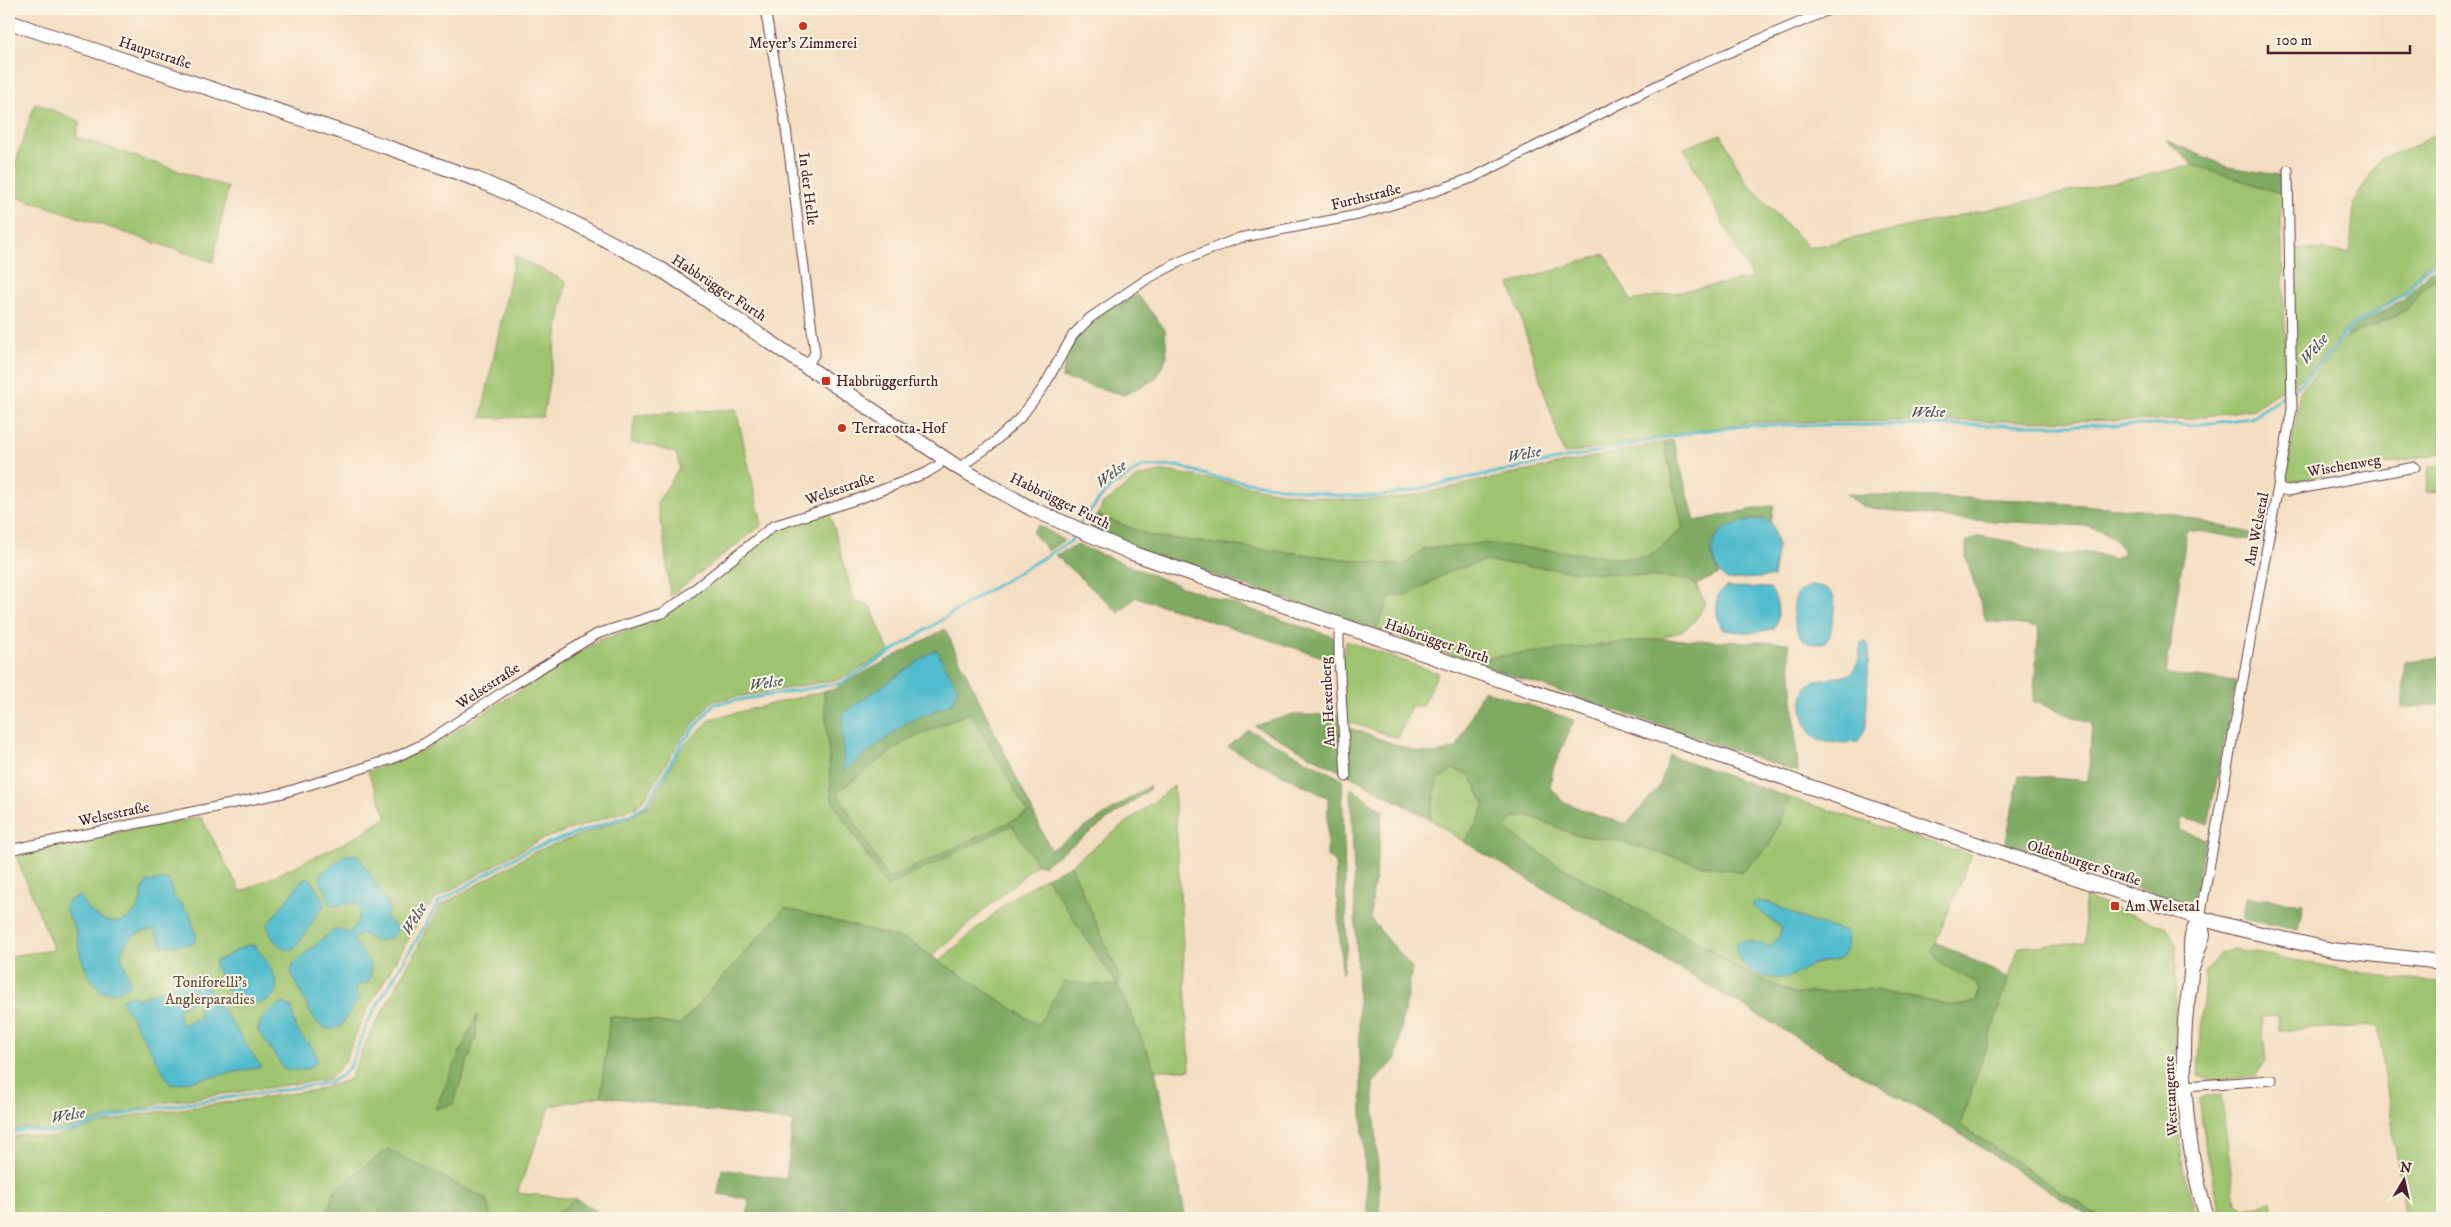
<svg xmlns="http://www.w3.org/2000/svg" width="2451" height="1227" font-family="'IM FELL DW Pica',serif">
	<rect width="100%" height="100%" fill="#fcf5e5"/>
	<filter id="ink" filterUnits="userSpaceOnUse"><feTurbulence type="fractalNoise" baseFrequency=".02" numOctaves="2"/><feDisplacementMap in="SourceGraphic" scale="10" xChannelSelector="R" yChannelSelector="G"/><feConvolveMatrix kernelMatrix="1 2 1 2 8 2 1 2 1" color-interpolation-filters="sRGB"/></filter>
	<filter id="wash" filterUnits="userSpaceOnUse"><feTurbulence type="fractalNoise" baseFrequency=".0096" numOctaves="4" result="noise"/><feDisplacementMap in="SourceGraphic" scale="20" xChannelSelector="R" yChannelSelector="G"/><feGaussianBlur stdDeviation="1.12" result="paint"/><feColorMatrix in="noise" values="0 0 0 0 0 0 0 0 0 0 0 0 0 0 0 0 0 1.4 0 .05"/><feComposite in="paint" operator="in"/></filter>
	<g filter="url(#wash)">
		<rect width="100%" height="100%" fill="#f4dec1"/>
		<g fill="#9ec46f" stroke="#74724d" fill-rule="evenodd">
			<path d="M35,103l45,18 -4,16 152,50 -15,75 -204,-68v-11z"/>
			<path d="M2442,131v129h-4l-14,7 -18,24 -61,38 -30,38 -21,18 -2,-137 58,5 4,-51 26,-43 31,-11z"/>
			<path d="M1721,134l24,47 64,67 385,-83 86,28 7,193 -34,23 -74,11 -429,2 -186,32 -54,-170 95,-30 26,47 121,-23 -68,-130z"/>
			<path d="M515,256l51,26 -23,135 -62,1z"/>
			<path d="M2442,275v178l-158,30 14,-75 1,-15 47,-57 60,-26 17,-21 14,-13z"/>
			<path d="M736,409l26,116 -92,71 -7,-63 -6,-30 23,-36 -4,-14c-17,-4 -26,-10 -45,-10l4,-28z"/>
			<path d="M1664,442l19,86 -34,29 -28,1 -197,-9 -21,17 -252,-30 -53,-21 4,-10 36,-28 27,-6 115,21 64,8 57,-2z"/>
			<path d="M2442,465v26l-16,1 3,-26z"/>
			<path d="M830,514l24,85 17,8 18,45 -48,27 -129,22 -34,42 -32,54 -10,10 -99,34 -100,57 -14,16 -61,105 -17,43 -16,17 -169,24 -104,29 -33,-5 -14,5v-176l45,-6 -40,-99 187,-34 40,75 115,-55 31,-20 -19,-45 58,-23 174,-109 63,-22 113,-91z"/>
			<path d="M1484,561l88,10 114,8 10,6 9,18c-11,25 -22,29 -48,36l-166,18 -13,7 -102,-34 14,-33 21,-3 37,-22z"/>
			<path d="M1346,641l92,32 -16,33h-11l-13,32 -53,-17 -3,-64z"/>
			<path d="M824,691l8,109 55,87 125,-62 25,39 -105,92 -25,-16 -122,-32 -105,117 -70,-9 -9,80 -51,10 -33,87 59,6 -25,19h-60l-4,-19 -153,-8 -9,27h-316v-79l14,-5 26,4 87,-23 181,-25 33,-11 15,-35 75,-138 94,-54 98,-36 18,-11 31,-57 30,-29zM476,1017v20l-40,72z"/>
			<path d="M971,712l57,101 -140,67 -51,-88 67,-50z"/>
			<path d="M1452,769l18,6 15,30 -8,19 -13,18 -34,-23 7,-38z"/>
			<path d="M1174,786l16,284h-35l-37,-84 -80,39 -99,-64 76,-65 31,-19 72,109 2,-8 -49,-113z"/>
			<path d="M1790,798l182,57 -40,96 7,11 36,20 4,7 -3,11 -11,5 -12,1 -84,-17 -74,5 -58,-26 -27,-19 -159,-88 -45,-32 7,-11 14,-3 49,20 38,5 89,25 39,7 27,-26zM1771,903l37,18 38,11 2,4 -16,24 -25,6 -9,7 -27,6 -23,-40 12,6 11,1 7,-8 4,-10 -29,-22z"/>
			<path d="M2084,897l83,31 9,15 -1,153 8,73 15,49h-97l-141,-93 59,-178 67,-5z"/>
			<path d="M2234,949l157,29 51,3v237h-113l5,-7 71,3 -27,-188 -99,4 -1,-14 -17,1 5,43 -10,16 -39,4 -19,-4 7,-103 15,-20z"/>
			<path d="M2221,1094l14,108 8,6 17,-2 11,-7 3,19h-52l-19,-83 -3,-36 9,-4z"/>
		</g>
		<g fill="#7eaa62" stroke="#646446" fill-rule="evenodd">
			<path d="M2166,140l62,27 52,8v18l-86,-28z"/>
			<path d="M2439,269h3v6c-16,4 -24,24 -36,34 -11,10 -44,21 -60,27l3,-6 54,-30 26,-28z"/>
			<path d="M1138,295l27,35 2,26 -11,23 -32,16 -62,-17 8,-36 26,-29z"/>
			<path d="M1673,440l22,81 79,-16 -3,17c-28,-11 -44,11 -60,29l8,23 -23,11 -10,-6 -114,-8 -88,-10 -36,11 -37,22 -21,3 -14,33 -232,-78 -54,-24 8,-13 53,21 252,30 21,-17 58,-6 139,15 28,-1 34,-29 -19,-86z"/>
			<path d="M1846,494l176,6 142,12 98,24 -1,6 -74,-13 -21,145 70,7 -28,143 -26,-6 -3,12 27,9 -9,49 -6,13 -24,-3 -160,-51 -1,-6 13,-66 69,6 4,-57 -59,-23 6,-74 -53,-6 -20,-64v-15l13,-6 35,6 23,10 25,3 29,-3 22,7 11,-6c-8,-16 -20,-22 -36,-27l-132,-7 -77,-10 -17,-3z"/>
			<path d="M1038,525l26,15 -16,11 -16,-19z"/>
			<path d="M1078,545l104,42 152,50 1,24 -199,-64 -17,16 -64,-58z"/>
			<path d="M945,629l106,221 99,-65 -1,5 -106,76 -6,-2 -25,-39 -125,62 -55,-87 -8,-109 8,-1zM936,649l17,53 -47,21 -62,47zM970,712l58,101 -140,66 -51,-87 67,-50z"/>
			<path d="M1657,639l132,4 9,129 -320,-108 13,-7z"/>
			<path d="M2442,657v47l-40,4 4,-47z"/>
			<path d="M1483,690l91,30 -21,49 -3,17 12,15 39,16 26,7 32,-37 11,-32 120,43 -21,48 -27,26 -39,-7 -89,-25 -38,-5 -49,-20 -14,3 -7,11 45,32 159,88 27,19 58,26 74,-5 84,17 12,-1 11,-5 3,-10 -4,-8 -36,-20 -7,-11 4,-9 73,36 -49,147 141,93h-10l-137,-88 -490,-288 13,-18 8,-19 -15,-30 -18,-6 -15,12 -7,38 -82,-44 -2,-48 68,24 22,3 21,-7z"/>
			<path d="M1290,715h50l3,58 -88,-47z"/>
			<path d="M1249,730l93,49 5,166 -5,29 -7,-111 -8,-7 1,-58 -100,-51z"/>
			<path d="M1351,788l32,23 -13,107 42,50 -16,91 -23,24 8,135h-13l-6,-101z"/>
			<path d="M1071,865l49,113 -2,8 37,84 31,148h-439l2,-19 -31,-5 4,-25 64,10 7,-57 -192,-26 9,-80 70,9 105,-117 122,32 131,85 26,-43 54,4 -72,-109z"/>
			<path d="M2246,897l57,6 -5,27 -55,-11z"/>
			<path d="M477,1015l-1,22 -23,67 -18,5z"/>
			<path d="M387,1149l100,50 4,19h-166l9,-27z"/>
			<path d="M576,1199l33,19h-58z"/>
		</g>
		<g fill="#51bccd" stroke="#4e6e7c" fill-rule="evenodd">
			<path d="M1764,519l7,3 7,24 -5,31 -46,3c-7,-5 -9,-10 -12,-19 -12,-33 24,-40 49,-42z"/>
			<path d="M1813,585c22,3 24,13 20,33 -3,11 0,25 -16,26 -23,3 -30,-38 -18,-52 4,-4 9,-5 14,-7z"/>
			<path d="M1727,587l43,1c8,11 11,29 4,41l-24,4 -27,-3c-8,-12 -11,-38 4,-43z"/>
			<path d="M1865,641l4,6 -3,80 -8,15c-12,1 -27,2 -39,-2 -16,-6 -25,-48 -8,-57 10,-6 28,-4 41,-10l7,-14 2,-16z"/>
			<path d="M936,649l22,39 -5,14 -47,21 -62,48 -2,-57z"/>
			<path d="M347,854l11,1 31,50 -2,14 11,10 -7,9 -15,4 -14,-9 -9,7c10,16 26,25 14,44l-9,1 -2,4 3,9 -19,29c-4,1 -9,3 -12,2 -15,0 -29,-44 -37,-56l2,-9 40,-34 8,-1 7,5c8,-7 13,-19 11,-29l-6,-2 -20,3 -3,-2 -10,-27 1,-4z"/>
			<path d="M310,878l15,25 -28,43 -9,4c-13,-5 -16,-12 -21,-25l36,-46z"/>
			<path d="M168,879l7,19 15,16 7,24 -4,6 -30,2 -9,-16c-18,2 -27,6 -33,25l10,30 -13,7 -14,1 -13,-14 -10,-21 -5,-27 -11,-23 3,-8 12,-4c11,24 42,39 58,11 6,-9 2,-17 9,-25z"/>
			<path d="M1757,901l14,2 37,18 39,11c2,7 0,20 -6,25 -6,5 -18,4 -26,6 -7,3 -10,7 -17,10 -18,9 -39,6 -53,-7 -8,-7 -10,-14 -8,-24 13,-3 21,3 34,4l7,-8 4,-10 -29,-22v-3z"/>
			<path d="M247,945h7c8,9 19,25 22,37 5,23 -31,27 -43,15 -8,-8 -13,-22 -18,-31v-4z"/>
			<path d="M200,975l61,92 -90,18 -50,-85 12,-6 5,5zM198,999l2,19 -19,7 -3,-17z"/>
			<path d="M282,1003l10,4c1,8 1,16 6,24 6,10 18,17 19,30 -9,11 -21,11 -34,7l-25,-38c1,-13 14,-20 24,-27z"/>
		</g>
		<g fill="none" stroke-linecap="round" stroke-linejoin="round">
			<g stroke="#51bccd" stroke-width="3">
				<path d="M1079,525l28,-35 34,-23 37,-1 35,11 107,16 21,3h37l29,-4 61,-14 226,-46 58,-7h442l57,-7 50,-34 32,-35 13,-18 60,-38 18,-23 13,-6 5,1"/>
				<path d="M9,1134l17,-5 24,4 27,-4 59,-18 193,-28 13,-8 8,-8 18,-46 71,-119 89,-52 104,-36 15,-10 34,-60 33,-40 128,-21 147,-93 82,-49 4,-9"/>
			</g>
		</g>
	</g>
	<g filter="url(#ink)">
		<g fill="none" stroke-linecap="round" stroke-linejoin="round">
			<defs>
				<g id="street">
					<path d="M765,9l20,112 30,232 -10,16"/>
					<path d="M959,468l33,-24 28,-26 23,-30 30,-53 17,-17 57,-39 32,-17 60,-24 119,-23 66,-20 48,-17 218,-109 141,-60"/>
					<path d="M2279,489l9,2 127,-24"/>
					<path d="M1342,625l-3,10v24l7,118"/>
					<path d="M9,850l274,-57 109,-34 33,-16 88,-58 84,-51 65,-21 18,-12 93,-75 85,-27 68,-26 12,-7 6,-8"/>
					<path d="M2200,918l92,-509 -4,-239"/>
					<path d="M2185,1086l87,-6"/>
				</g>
				<g id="secondary">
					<path d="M9,22l378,125 89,32 90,40 93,49 300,200 71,40 102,45 905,312 163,53 44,12 88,20 110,12"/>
					<path d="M2200,918c-13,18 -8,34 -9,55 -1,16 -5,32 -6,49 -4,66 3,133 22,196"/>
					<path d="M2193,966l10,-31 -3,-17"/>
				</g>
			</defs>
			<use href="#street" stroke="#643c42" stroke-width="11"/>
			<use href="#secondary" stroke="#643c42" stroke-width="16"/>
			<use href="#street" stroke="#fff" stroke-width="9"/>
			<use href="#secondary" stroke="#fff" stroke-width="14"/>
		</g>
	</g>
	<g fill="#c8321e" stroke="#fcf5e5" stroke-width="2">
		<circle cx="803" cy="26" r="5"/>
		<rect x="821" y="376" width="10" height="10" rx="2.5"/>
		<circle cx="842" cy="428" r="5"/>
		<rect x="2110" y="901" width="10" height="10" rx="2.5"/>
	</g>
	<g text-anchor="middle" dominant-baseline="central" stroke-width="4" stroke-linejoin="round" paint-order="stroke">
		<g font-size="15" fill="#4a1f2b" stroke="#fcf5e5" text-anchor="start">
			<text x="803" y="43" text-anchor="middle">Meyer's Zimmerei</text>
			<text x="836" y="381">Habbrüggerfurth</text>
			<text x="852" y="428">Terracotta-Hof</text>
			<text x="2125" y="906">Am Welsetal</text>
		</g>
		<g font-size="15" fill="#4a1f2b" stroke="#fcf5e5">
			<text transform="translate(155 53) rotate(18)">Hauptstraße</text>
			<text transform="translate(808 189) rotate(83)">In der Helle</text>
			<text transform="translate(1366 197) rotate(-14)">Furthstraße</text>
			<text transform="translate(719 288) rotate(33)">Habbrügger Furth</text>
			<text transform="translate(2344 466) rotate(-10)">Wischenweg</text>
			<text transform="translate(840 489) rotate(-19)">Welsestraße</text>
			<text transform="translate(1060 501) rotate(26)">Habbrügger Furth</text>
			<text transform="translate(2257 529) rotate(-79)">Am Welsetal</text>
			<text transform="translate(1437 641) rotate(19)">Habbrügger Furth</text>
			<text transform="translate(488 686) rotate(-33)">Welsestraße</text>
			<text transform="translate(1328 702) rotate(-93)">Am Hexenberg</text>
			<text transform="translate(114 814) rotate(-12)">Welsestraße</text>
			<text transform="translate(2084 863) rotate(18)">Oldenburger Straße</text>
			<text transform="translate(2171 1096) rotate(-93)">Westtangente</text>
		</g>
		<g font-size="15" fill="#63513f" stroke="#fcf5e5">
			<text x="210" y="982">Toniforelli's<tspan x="210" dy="17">Anglerparadies</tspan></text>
		</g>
		<g font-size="16" font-style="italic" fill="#4c5664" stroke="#fcf5e5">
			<text transform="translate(2314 349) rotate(-50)">Welse</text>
			<text x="1928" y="412">Welse</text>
			<text transform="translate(1524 454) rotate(-11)">Welse</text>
			<text transform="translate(1111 474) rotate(-38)">Welse</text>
			<text transform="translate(766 683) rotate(-9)">Welse</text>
			<text transform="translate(414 919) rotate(-59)">Welse</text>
			<text transform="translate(68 1115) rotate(-10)">Welse</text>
		</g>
	</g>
	<rect width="2451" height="1227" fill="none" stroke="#fcf5e5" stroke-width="30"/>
	<g transform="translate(2404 1180) rotate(9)" stroke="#fcf5e5" stroke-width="4" paint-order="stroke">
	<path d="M0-4L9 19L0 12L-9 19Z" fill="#4a1f2b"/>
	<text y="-8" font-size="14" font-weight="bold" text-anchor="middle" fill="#4a1f2b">N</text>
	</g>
	<path d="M2268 45v8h142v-8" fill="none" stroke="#4a1f2b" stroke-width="2.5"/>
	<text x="2276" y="45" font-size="15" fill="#4a1f2b" stroke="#fcf5e5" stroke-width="4" paint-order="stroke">100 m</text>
</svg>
